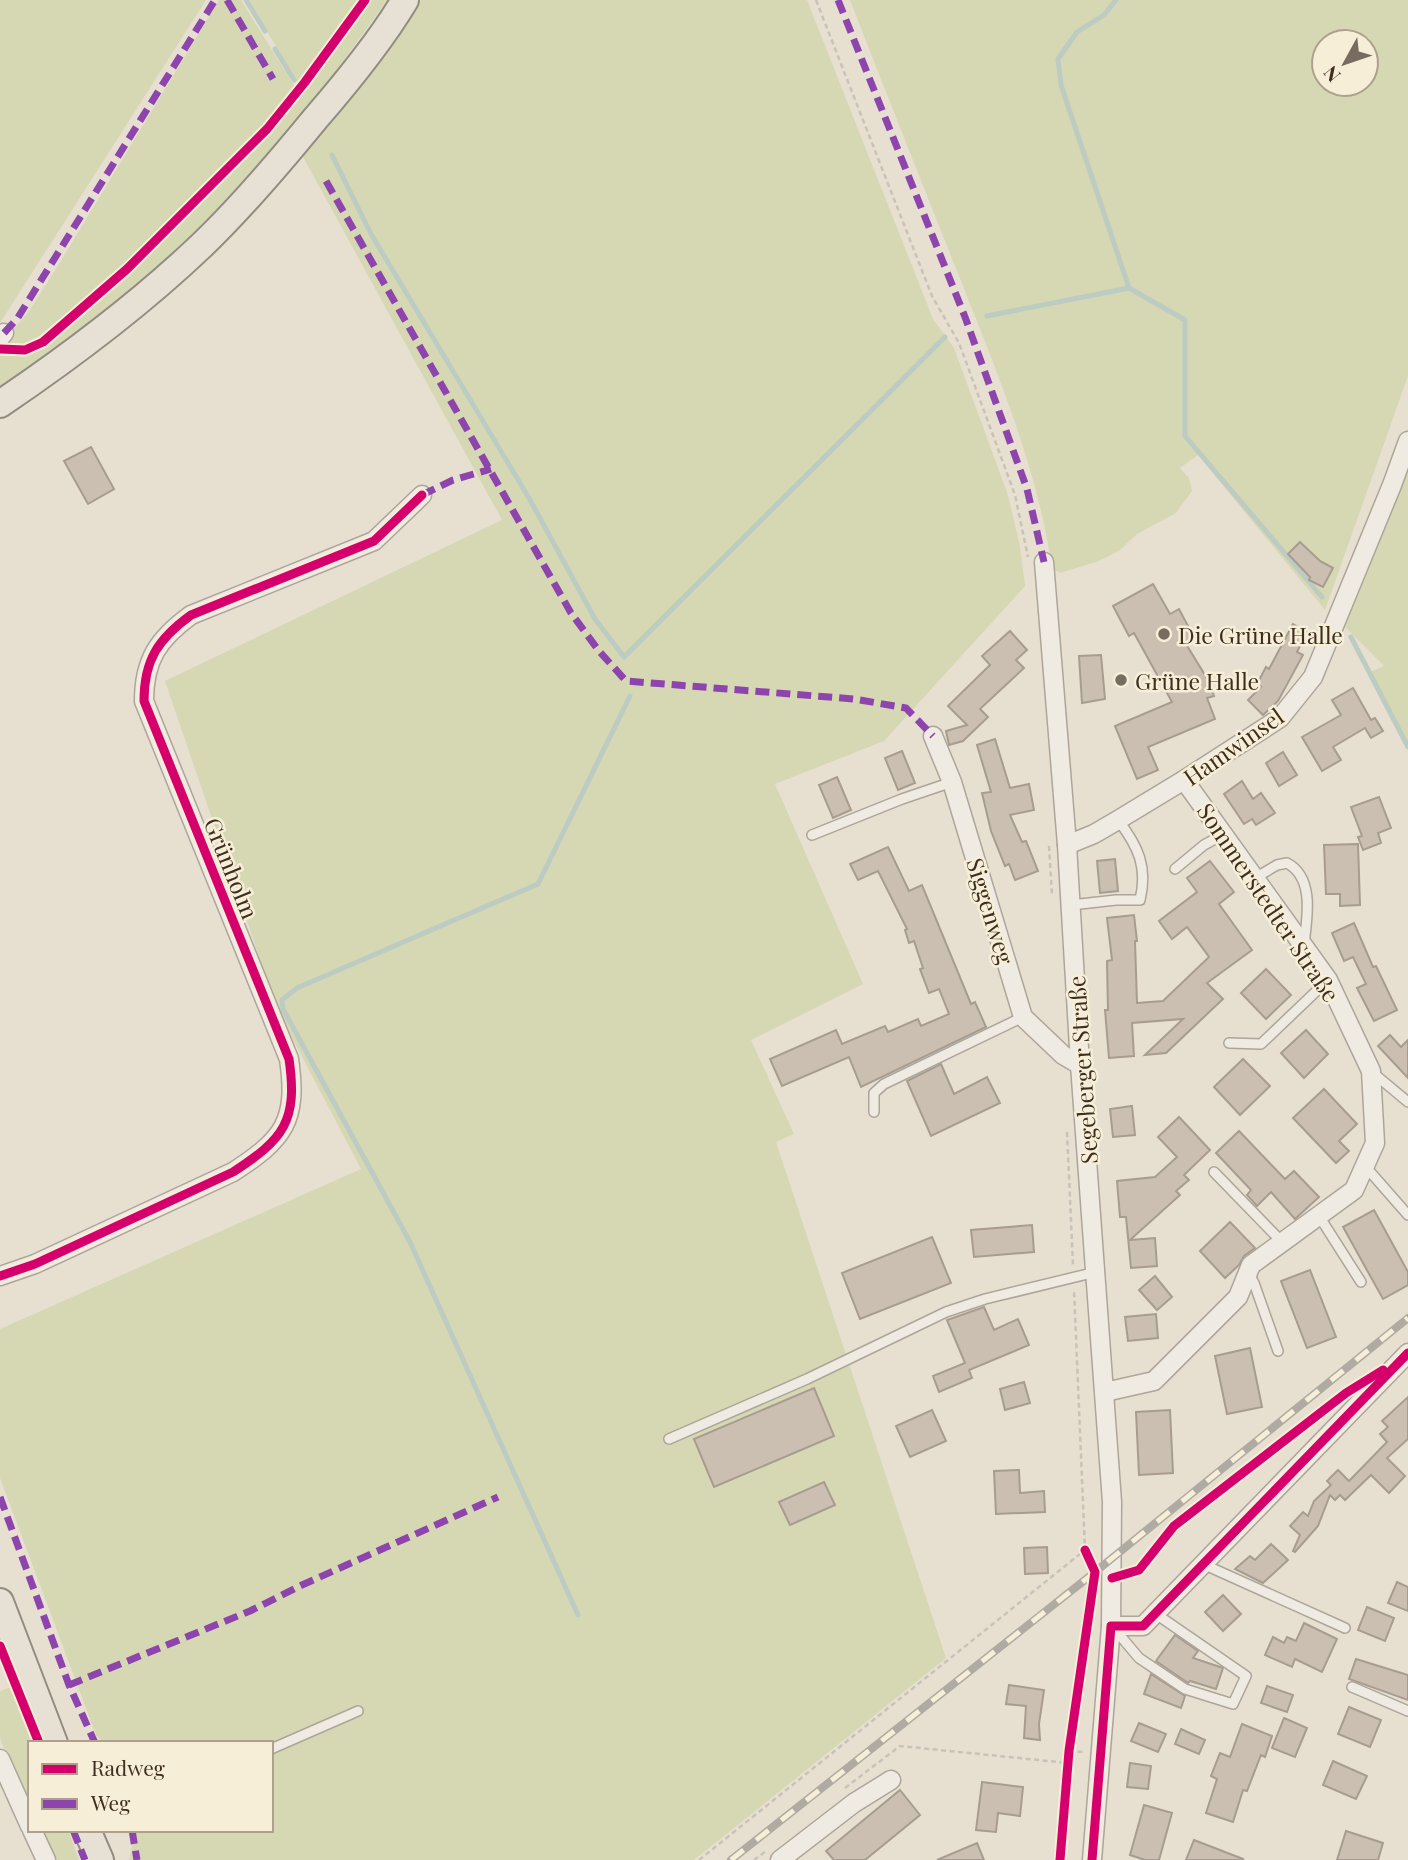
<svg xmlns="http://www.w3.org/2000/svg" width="1408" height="1860" font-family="'Playfair Display',serif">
	<rect width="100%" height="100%" fill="#e7e0d1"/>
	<g fill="#d6d7b3" fill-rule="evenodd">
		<path d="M0,0h206l-206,323z"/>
		<path d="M219,0h22l54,87 -32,39 -137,139 -94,77 -9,3 -17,-3 1,-5 22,-26 25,-39z"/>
		<path d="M248,0h111l-61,83z"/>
		<path d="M371,0h16l-68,95 -39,48 -89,93 -77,70 -114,84v-35l15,1 20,-4 93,-79 142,-141 39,-47z"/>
		<path d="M419,0h388l126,319 21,29 54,147 12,51 5,40 -141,155 -109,43 88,200 -112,56 43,94 -18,8 170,516 -252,202h-565l7,-30h135v-87h-167l-8,-8 -96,-257v-149l361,-160 -84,-160 -112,-328 337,-161 -199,-363 58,-74z"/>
		<path d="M850,0h558v376l-83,234 -127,-155 -18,13 9,10 3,13 -16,22 -39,21 -18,17 -20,10 -39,12 -8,-5c-14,-97 -53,-191 -89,-282 -38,-95 -76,-191 -113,-286zM1324,42h42v42h-42z"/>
		<path d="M1408,459v288l-40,-74 16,-7 -41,-41z"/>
		<path d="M11,1687l22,56h-3v63l-19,-38 -11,-30v-47z"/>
		<path d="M42,1830h26l11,30h-22z"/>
	</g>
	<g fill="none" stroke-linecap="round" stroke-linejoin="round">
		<g stroke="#bcccc2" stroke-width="5">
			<path d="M246,0l19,31"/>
			<path d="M1116,0l-12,15 -27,17 -19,27 3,26 68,203"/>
			<path d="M275,49l19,31"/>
			<path d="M332,155l39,79 158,264 66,121 29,38 321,-320"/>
			<path d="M987,316l142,-28 56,32v116l137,161"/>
			<path d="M1351,637l57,110"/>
			<path d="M578,1615l-168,-373 -127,-233 -1,-9 15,-12 241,-104 92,-188"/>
		</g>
	</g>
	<g fill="#cbbfb2" stroke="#a89c90" stroke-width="2">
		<path d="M91,447l23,42 -26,15 -24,-43z"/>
		<path d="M1300,542l20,19 13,7 -10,19 -14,-7 1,-3 -22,-23z"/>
		<path d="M1153,584l17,30 9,-5 16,30 -9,5 22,36 6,16 -7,2 8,21 -67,28 10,23 -21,9 -22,-53 57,-24 -38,-69 -5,3 -16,-30z"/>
		<path d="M1293,624l14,8 -10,20 6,3 -25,46 -15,14 -15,-15 13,-13 -4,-3 9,-17 3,2z"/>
		<path d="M1010,631l17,19 -11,10 8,8 -44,41 8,8 -25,24 -14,4 -3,-14 21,-6 -19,-19 42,-41 -8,-9z"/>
		<path d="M1101,655l4,44 -23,4 -3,-47z"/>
		<path d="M1353,688l18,32 4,-2 8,13 -12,7 -6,-10 -32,19 8,13 -19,11 -20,-34 39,-22 -9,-15z"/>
		<path d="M995,739l15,49 19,-4 5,26 -24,5 12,27 4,-1 12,30 -23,9 -6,-16 -4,2 -14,-35 -9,-38 9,-1 -14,-47z"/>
		<path d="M902,751l13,32 -17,7 -13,-32z"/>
		<path d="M1283,752l14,23 -18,11 -13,-23z"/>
		<path d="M837,777l14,33 -18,8 -14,-33z"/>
		<path d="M1242,781l11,18 8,-6 14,20 -19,12 -4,-6 -8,5 -20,-30z"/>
		<path d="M1379,797l12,31 -13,5 3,10 -18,7 -5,-13 4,-1 -11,-29z"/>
		<path d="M1358,844l2,61 -20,1v-12h-14l-2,-49z"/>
		<path d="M888,847l21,44 13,-6 49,119 4,-2 11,25 -125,60 -12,-30 -67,29 -12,-27 66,-29 6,14 43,-18 3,6 30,-13 3,7 28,-12 -10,-25 -10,4 -9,-24 3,-1 -9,-27 -5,2 -4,-13 2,-1 -29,-58 -20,9 -8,-16z"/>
		<path d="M1115,859l3,32 -18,2 -3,-32z"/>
		<path d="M1210,861l24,31 -15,12 33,46 -45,33 16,16 -57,54 -21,2 38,-36 -51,4 2,33 -25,2 -4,-48h3l-1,-49 5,-1 -5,-42 27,-3 3,26h-2l2,62 26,-2 46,-44 -22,-30 -15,12 -13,-18 38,-29 -10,-14z"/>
		<path d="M1354,923l19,44 3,-1 21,44 -23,11 -17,-33 9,-4 -13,-27 -9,4 -12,-28z"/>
		<path d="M1266,969l25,26 -25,24 -25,-26z"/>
		<path d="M1306,1030l22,24 -24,24 -23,-25z"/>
		<path d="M1390,1035l11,12 7,-7v38l-30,-32z"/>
		<path d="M1243,1059l27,27 -30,29 -26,-28z"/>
		<path d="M941,1064l13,30 33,-17 13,26 -69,33 -24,-55z"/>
		<path d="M1324,1089l33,35 -18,17 10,10 -13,12 -43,-45z"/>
		<path d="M1132,1106l3,29 -22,2 -3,-28z"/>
		<path d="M1179,1117l31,33 -26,25 5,5 -13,11 4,4 -50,45 25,-2 2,28 -26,2 -5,-51h-6l-3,-36 38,-4 22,-20 -19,-20z"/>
		<path d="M1239,1131l46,48 9,-8 25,26 -24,22 -24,-27 -14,14 -10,-11 4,-5 -35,-37z"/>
		<path d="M1374,1210l34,62v13l-25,14 -40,-72z"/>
		<path d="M1230,1222l25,26 -11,8 -5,9 -14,13 -25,-27z"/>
		<path d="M1032,1225l2,27 -60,5 -3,-27z"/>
		<path d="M932,1237l19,46 -91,36 -18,-46z"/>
		<path d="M1310,1270l26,67 -29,11 -26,-67z"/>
		<path d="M1155,1276l17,21 -15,13 -18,-20z"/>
		<path d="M984,1307l10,23 24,-11 11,26 -60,25 3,8 -33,14 -6,-16 32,-13 -18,-43z"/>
		<path d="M1156,1314l2,24 -30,3 -3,-24z"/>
		<path d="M1250,1348l12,59 -35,7 -12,-58z"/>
		<path d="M1024,1382l6,21 -25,7 -5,-21z"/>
		<path d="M814,1388l20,48 -120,51 -20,-48z"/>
		<path d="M1408,1397v42l-21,19 18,18 -16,17 -18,-18 -26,25 -5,-5 -5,5 -5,-5 -12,31 -23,26 -2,-1 7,-16 -10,-9 13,-14 5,4 6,-15 17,-16 -4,-4 11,-11 11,11 38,-39 -7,-8 8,-7 -6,-6z"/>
		<path d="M932,1410l14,31 -36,16 -14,-31z"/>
		<path d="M1170,1410l3,63 -34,2 -3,-63z"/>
		<path d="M1019,1470l1,23 24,-2 1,21 -49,2 -2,-43z"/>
		<path d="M824,1482l11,23 -45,20 -11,-23z"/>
		<path d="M1271,1544l17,16 -25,23 -28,-14 15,-13 5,4z"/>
		<path d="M1047,1547l1,26 -23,1 -1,-26z"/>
		<path d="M1397,1582l11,5v24l-20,-8z"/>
		<path d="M1223,1595l18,19 -18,17 -18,-19z"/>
		<path d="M1367,1607l27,11 -9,23 -27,-11z"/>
		<path d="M1304,1623l33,16 -15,33 -27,-13 -3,8 -27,-12 8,-18 11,6 3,-6 9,4z"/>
		<path d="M1175,1635l23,16 -5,7 30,10 -7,21 -26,-8 -2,2 -32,-22z"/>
		<path d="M1356,1659l52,16v25l-59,-21z"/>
		<path d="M1151,1674l34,22 -4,12 -37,-14z"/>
		<path d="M1009,1685l35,5 -5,34 1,16 -16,-2 2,-32 -20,-2z"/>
		<path d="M1267,1686l26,9 -6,17 -26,-9z"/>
		<path d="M1349,1707l32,13 -11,27 -32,-13z"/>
		<path d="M1284,1718l23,10 -12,29 -23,-9z"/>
		<path d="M1139,1723l27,11 -8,18 -27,-11z"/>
		<path d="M1242,1724l30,12 -7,21 -4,-2 -14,36 -4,-1 -10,32 -27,-9 11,-34 -6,-3 9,-23 10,4z"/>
		<path d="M1181,1729l24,11 -6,14 -24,-10z"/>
		<path d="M1333,1761l34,15 -11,23 -33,-14z"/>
		<path d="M1130,1763l21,3 -3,23 -21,-2z"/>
		<path d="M982,1782l41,5 -3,29 -22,-3 -2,19 -20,-2z"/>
		<path d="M900,1790l20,25 -55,45h-31l-8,-9z"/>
		<path d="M1144,1805l28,8 -13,47h-14l-15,-5z"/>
		<path d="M1346,1831l37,12 -5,17h-41z"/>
		<path d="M1194,1840l49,19 -1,1h-56z"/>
		<path d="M977,1843l7,17h-47z"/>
	</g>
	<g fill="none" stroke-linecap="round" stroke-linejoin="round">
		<defs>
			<g id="lane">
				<path d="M812,835l90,-36 50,-17"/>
				<path d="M1175,869l29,-24 20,-11"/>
				<path d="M1255,878l22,-13 10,-2c28,15 20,55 17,81"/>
				<path d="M1071,905l45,-5h24c8,-33 -2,-54 -22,-80"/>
				<path d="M1229,1043l32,1 67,-64"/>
				<path d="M1372,1072l36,30"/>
				<path d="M874,1112v-19l10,-9 139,-67"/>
				<path d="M1365,1166l43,49"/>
				<path d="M1214,1172l68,70"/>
				<path d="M1319,1216l42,66"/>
				<path d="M1249,1274l5,9 24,68"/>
				<path d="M669,1439l138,-60 139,-67 39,-13 111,-27"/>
				<path d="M1205,1565l140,63"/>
				<path d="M1112,1626l27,32 46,31 48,15 13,-28 -90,-62"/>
				<path d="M1352,1687l56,24"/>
				<path d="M271,1749l87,-38"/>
			</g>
			<g id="street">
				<path d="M0,338l4,-5"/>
				<path d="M1044,562l23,283 13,220 32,437 -1,124 -19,234"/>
				<path d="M933,736l19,46 71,235 40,38 17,10"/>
				<path d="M1067,845l27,-11 24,-14 66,-40 96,-62 33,-41 79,-192 16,-44"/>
				<path d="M0,1276l35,-12 198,-92c51,-33 65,-51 56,-113l-145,-358c0,-41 14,-62 47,-86l183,-74 48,-46"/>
				<path d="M1105,1392l49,-11 84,-84 13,-32 103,-75 21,-47 -4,-72 -43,-91 -144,-200"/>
				<path d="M1111,1626h32l265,-273"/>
				<path d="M0,1759l30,67"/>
				<path d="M32,1830l14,30"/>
				<path d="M780,1860l74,-57 37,-23"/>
			</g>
			<g id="primary">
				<path d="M0,404c71,-48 139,-99 201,-158 41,-39 78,-83 114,-127 32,-37 65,-77 90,-119"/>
				<path d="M0,1602l54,141"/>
				<path d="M87,1830l13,30"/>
			</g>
		</defs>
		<use href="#lane" stroke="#ada599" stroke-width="12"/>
		<use href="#street" stroke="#ada599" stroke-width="21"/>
		<use href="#primary" stroke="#928b80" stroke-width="30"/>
		<g stroke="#c8c2b9" stroke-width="2.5" stroke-dasharray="5 3.5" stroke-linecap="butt">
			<path d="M816,0l116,296 27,47 56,152 13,62"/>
			<path d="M1049,846l3,49"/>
			<path d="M1067,1132l6,133"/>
			<path d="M1069,1751l14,1"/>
			<path d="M845,1788l55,-42 168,17"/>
			<path d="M699,1860l386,-310 -11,-260"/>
			<path d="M754,1860l12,-9"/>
		</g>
		<use href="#lane" stroke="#efebe3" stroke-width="9"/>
		<use href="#street" stroke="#efebe3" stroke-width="18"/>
		<use href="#primary" stroke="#e6e1d4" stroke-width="26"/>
		<defs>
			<path id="rail" d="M731,1860l364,-288 313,-254"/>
		</defs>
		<use href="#rail" stroke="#afaaa2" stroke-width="8"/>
		<use href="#rail" stroke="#f7eed8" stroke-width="5" stroke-dasharray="16" stroke-linecap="butt"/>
		<g stroke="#8e44ad" stroke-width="7" stroke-dasharray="14 7" stroke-linecap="butt">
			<path d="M227,0l46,79"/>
			<path d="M838,0l127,317 62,172 17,73"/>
			<path d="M326,181l245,432 28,38 27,30 228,18 52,9 27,28"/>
			<path d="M4,333l13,-14 198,-319"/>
			<path d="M422,495l31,-15 38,-11"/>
			<path d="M0,1497l69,188 26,58"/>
			<path d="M69,1685l181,-74 52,-26 196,-88"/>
			<path d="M73,1830l12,30"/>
			<path d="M132,1830l5,30"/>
		</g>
		<defs>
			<g id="cycleway">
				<path d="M0,349l25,1 18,-8 84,-73 140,-140 38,-47 60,-82"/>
				<path d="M0,1276l35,-12 198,-92c51,-33 65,-51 56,-113l-145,-358c0,-41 14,-62 47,-86l183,-74 48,-46"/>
				<path d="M1112,1578l27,-8 35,-44 172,-133 37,-23"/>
				<path d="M0,1646l39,97"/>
				<path d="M1060,1860l9,-109 26,-179 -10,-22"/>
				<path d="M1092,1860l19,-234h32l265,-273"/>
			</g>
		</defs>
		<use href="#cycleway" stroke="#f7eed8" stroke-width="13"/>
		<use href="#cycleway" stroke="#d6006c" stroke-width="9"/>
	</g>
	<g fill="#786c5e" stroke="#f7eed8" stroke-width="2.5">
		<circle cx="1164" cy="634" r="7"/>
		<circle cx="1121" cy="680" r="7"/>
	</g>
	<g text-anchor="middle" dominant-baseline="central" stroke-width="5" stroke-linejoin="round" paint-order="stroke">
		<g font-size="23" fill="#3d2e20" stroke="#f7eed8" text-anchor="start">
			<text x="1178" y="634">Die Grüne Halle</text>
			<text x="1135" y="680">Grüne Halle</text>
		</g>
		<g font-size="23" fill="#3d2e20" stroke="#f7eed8">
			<text transform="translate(1233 746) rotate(-35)">Hamwinsel</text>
			<text transform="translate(232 868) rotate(68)">Grünholm</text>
			<text transform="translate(1269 902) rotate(56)">Sommerstedter Straße</text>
			<text transform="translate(991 911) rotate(73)">Siggenweg</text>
			<text transform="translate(1082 1070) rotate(-94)">Segeberger Straße</text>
		</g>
	</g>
	<rect x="28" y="1741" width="245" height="91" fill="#f7eed8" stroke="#ada18e" stroke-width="2"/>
	<rect x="42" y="1764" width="35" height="10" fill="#d6006c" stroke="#ada18e" stroke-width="2"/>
	<text x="91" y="1776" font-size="21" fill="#3d2e20">Radweg</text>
	<rect x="42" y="1799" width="35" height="10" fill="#8e44ad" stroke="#ada18e" stroke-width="2"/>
	<text x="91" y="1811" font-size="21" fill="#3d2e20">Weg</text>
	<g transform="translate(1345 63) rotate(230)"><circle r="33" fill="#f7eed8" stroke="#ada18e" stroke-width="2"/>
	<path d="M0-5L12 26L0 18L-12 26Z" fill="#786c5e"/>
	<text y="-10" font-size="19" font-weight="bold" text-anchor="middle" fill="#3d2e20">N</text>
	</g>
</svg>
